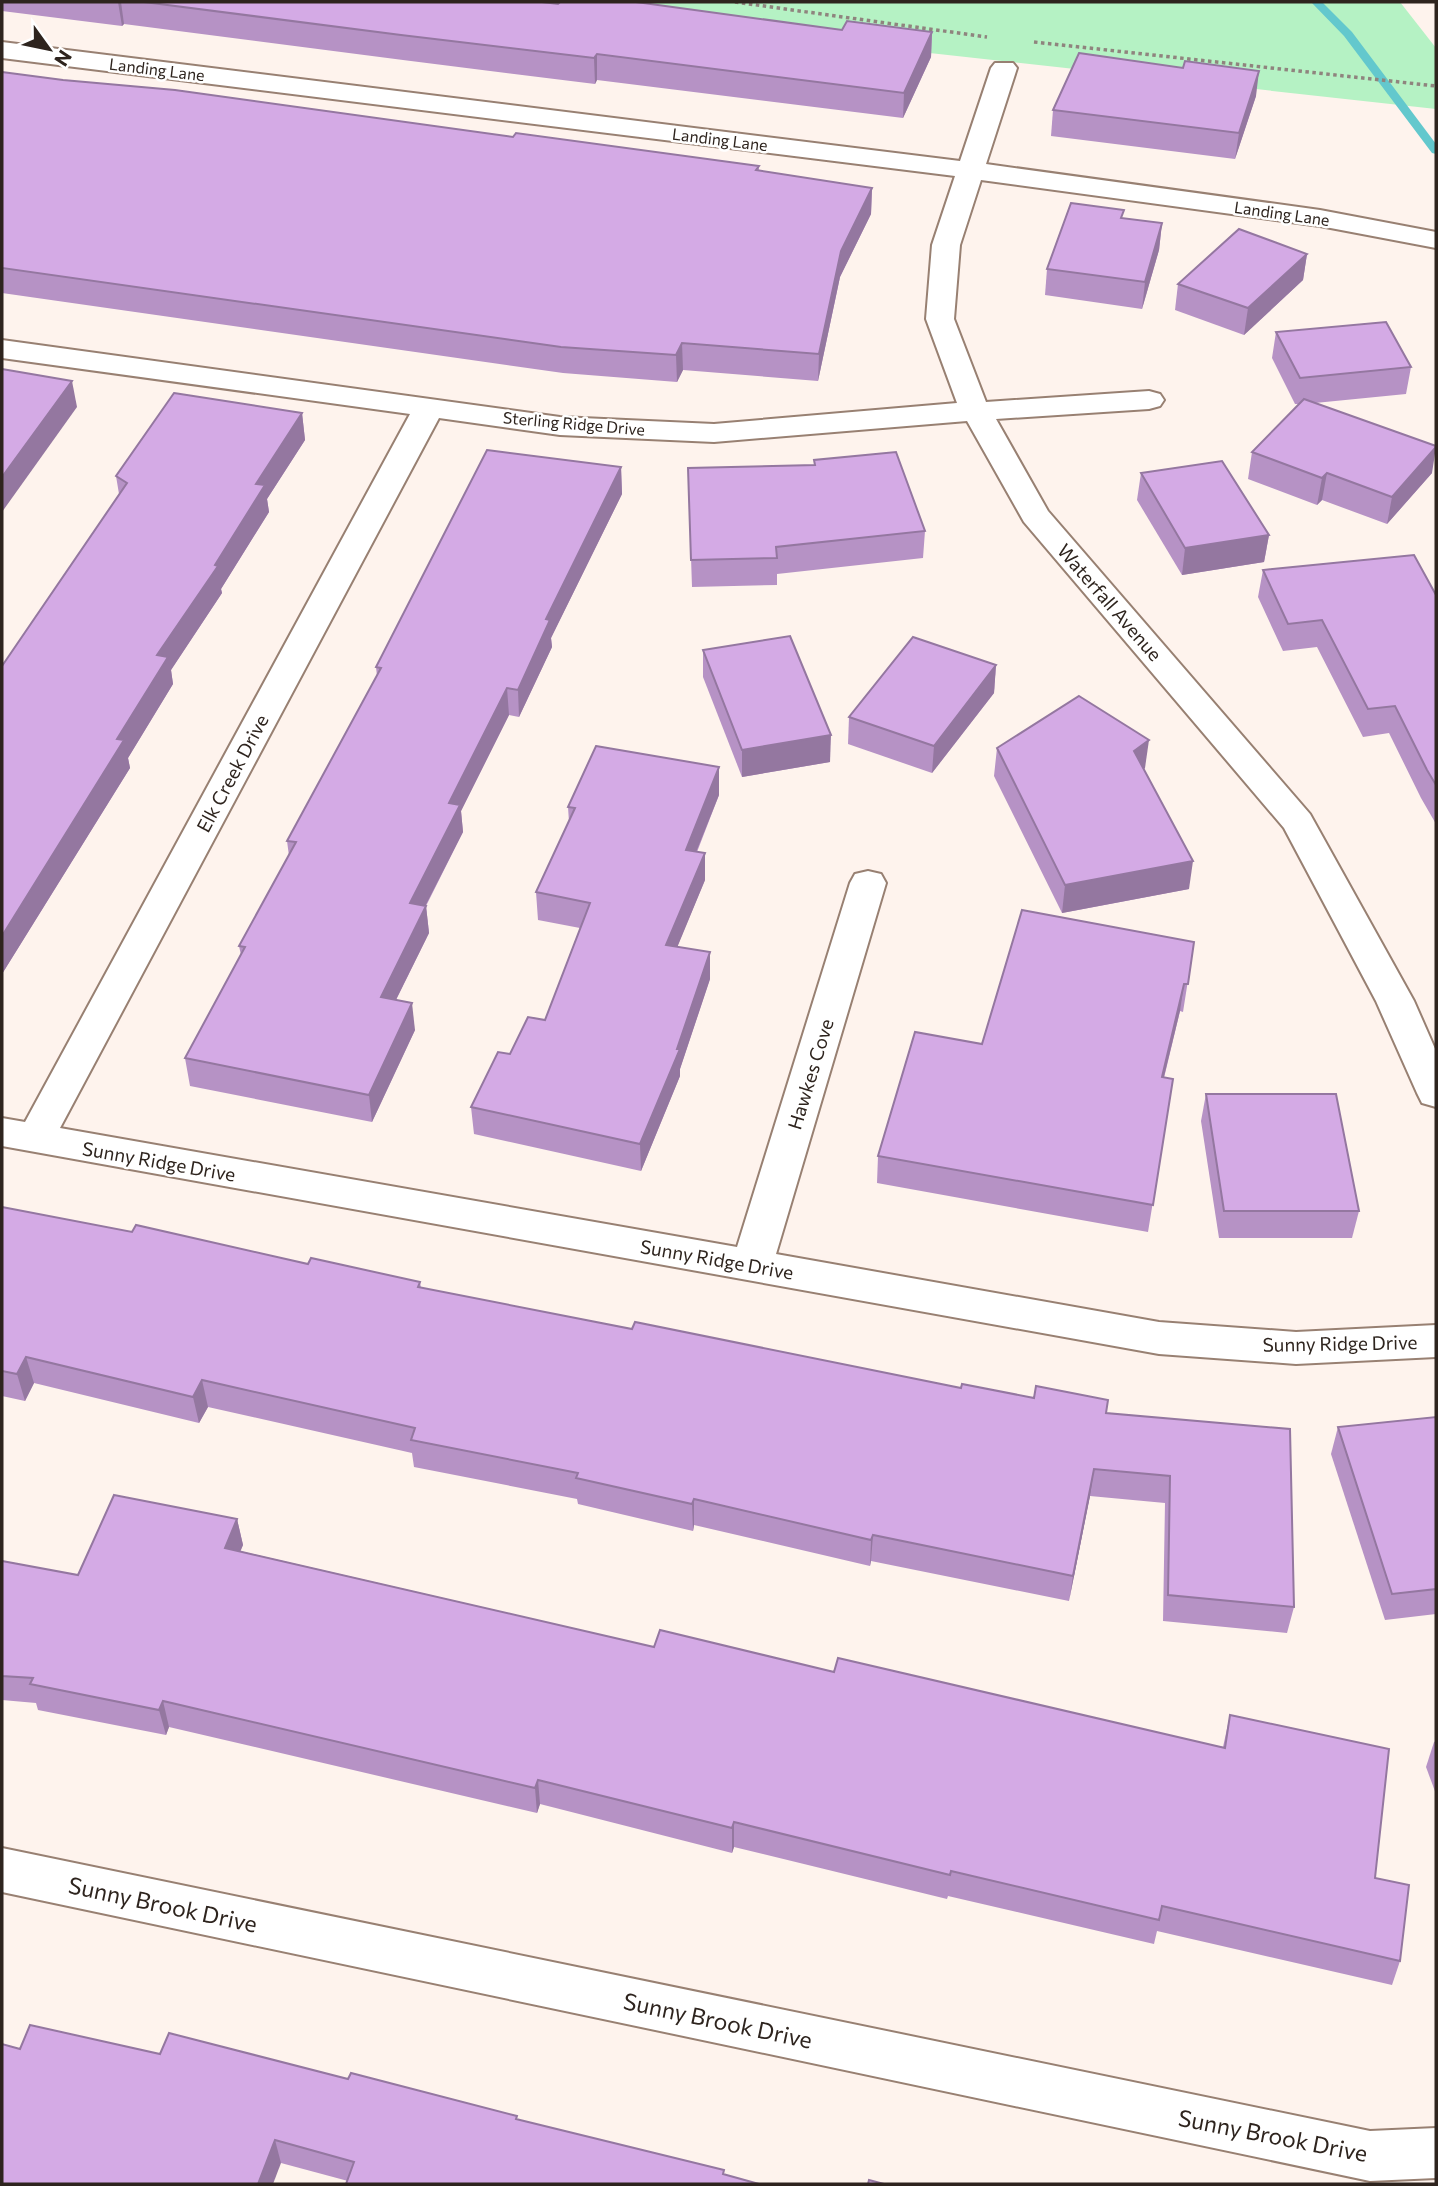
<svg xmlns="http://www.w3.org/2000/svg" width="1438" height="2186" font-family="Commissioner,sans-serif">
	<rect width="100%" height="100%" fill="#fef3ed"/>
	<path fill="#b5f2c4" d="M468,2h932l36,46v61z"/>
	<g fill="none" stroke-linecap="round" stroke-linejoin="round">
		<path fill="#63c8cd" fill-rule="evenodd" d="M1311,2h11l30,30 84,112v10l-4,-1 -88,-117z"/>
		<defs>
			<g id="minor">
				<path d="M2,42l958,119 31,-93 4,-5h18l4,5 -31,96 334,46 116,22v16l-116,-22 -339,-46 -21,65 -6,74 32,83 163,-11 11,3 4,6 -4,6 -11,3 -153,10 52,92 262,303 104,187 22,50v56l-14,-4 -5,-10 -41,-92 -92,-173 -260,-306 -57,-101 -253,21 -154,-7 -121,-17 -379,710 677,119 113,-364 5,-9 13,-3 13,3 5,9 -110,371 383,68 137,10 140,-7v32l-140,7 -137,-10 -1157,-208v-28l23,4 385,-708 -408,-56v-18l558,77 154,7 243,-21 -31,-84 6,-74 23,-69 -953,-118z"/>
				<path d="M2,1848l1368,283 66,-3v50l-66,3 -1368,-289z"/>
			</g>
		</defs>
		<use href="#minor" stroke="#988072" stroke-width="4"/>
		<g stroke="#8f847e" stroke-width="3.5" stroke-dasharray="3.5 3.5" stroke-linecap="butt">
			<path d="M735,2l252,35"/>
			<path d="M1034,42l402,44"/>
		</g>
		<use href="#minor" fill="#fff" fill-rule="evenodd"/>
	</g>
	<g fill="#b692c5">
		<path d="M2,2h540l300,28 90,2 -1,25 -28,61 -306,-38 -2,4 -192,-24 -279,-36 -2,2 -120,-15z"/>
		<path d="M1183,68l73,28 -21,63 -184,-23 2,-26z"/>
		<path d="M2,72l511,65 246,29v5l113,17 -1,26 -31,63 -22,104 -135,-11 -6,12 -114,-9 -561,-80z"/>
		<path d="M1123,218l39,5 -3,27 -17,59 -97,-14 2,-26z"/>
		<path d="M1307,254l-4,26 -59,55 -69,-25 3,-26z"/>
		<path d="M1276,332l135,35 -5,27 -91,9 117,70 -45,51 -65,-24 -5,5 -69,-26 4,-27 47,-48h-4l-23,-46z"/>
		<path d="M302,413l3,27 -38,59 2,13 -48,77 1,4 -51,77 2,14 -45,74 2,10 -128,206 117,-480 -3,-18z"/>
		<path d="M814,460l111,71 -2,27 -146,16v11l-85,2 -4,-119 126,-3z"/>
		<path d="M621,467l1,27 -71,144 1,9 -33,70 -10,-2 -48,96 2,21 -37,74 3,27 -33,67 19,30 -43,92 -182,-36 -5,-28 56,-103 -2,-9 50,-90 -2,-15 90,-165 -1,-9z"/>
		<path d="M1141,473l128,62 -5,27 -82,13 -45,-75z"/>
		<path d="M1263,570l173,25v229l-15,-26 -32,-65 -26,4 -46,-90 -34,4 -25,-54z"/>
		<path d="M703,650l127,112 -88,15 -39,-100z"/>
		<path d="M996,665l-2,28 -62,80 -84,-29 1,-27z"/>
		<path d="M997,748l148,20 -1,1 45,120 -127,24 -68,-137z"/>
		<path d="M719,795l-22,57 8,28 -28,67 33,5v27l-30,90v7l-39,95 -167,-37 -3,-27 39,-53 35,-34 35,-92 -42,-8 -2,-28 33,-70 -1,-15z"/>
		<path d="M1194,942l-11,70 -3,-1 -16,67 9,1 -25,153 -271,-49 1,-27z"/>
		<path d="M1206,1094l153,117 -7,27h-133l-18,-117z"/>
		<path d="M2,1207l130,25 176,32 112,18 1,6 211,41 329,59 145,25 184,16 4,178 -7,26 -124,-12 2,-118 -75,-7 -21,105 -198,-40 -1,5 -176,-41 -1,6 -115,-27 -1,-5 -163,-32 -2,-14 -204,-46 -9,16 -165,-40 -9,18 -23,-5z"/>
		<path d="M1436,1417v197l-51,6 -54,-166 7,-27z"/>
		<path d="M237,1519l6,26 -3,6 414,96 180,25 389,75 7,-32 145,163 25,83 -8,24 -235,-54 -3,13 -206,-48 -1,3 -213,-52 -2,6 -192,-49 -3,9 -368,-86 -3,8 -128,-25 -2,-7 -34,-3v-139l76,14z"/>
		<path d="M1436,1741v53l-10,-27 8,-25z"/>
		<path d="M20,2049l140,5 188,25 169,37 -169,65 -67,-18z"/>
	</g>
	<g fill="#9477a0">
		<path d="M118,2h3l3,22 -2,2z"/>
		<path d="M932,32l-1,25 -28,61 1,-25z"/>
		<path d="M597,54v26l-2,4 -1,-26z"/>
		<path d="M1259,71l-3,25 -21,63 4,-26z"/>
		<path d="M872,188l-1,26 -31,63 -22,104 1,-27 22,-103z"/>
		<path d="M1162,223l-3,27 -17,59 3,-27z"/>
		<path d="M1307,254l-4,26 -59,55 4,-27z"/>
		<path d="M682,343l1,27 -6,12 -1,-27z"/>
		<path d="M72,381l5,26 -75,105v-35z"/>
		<path d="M302,413l3,27 -38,59 2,13 -48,77 1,4 -51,77 2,14 -45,74 2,10 -128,206v-38l115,-197 40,-84 58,-90 41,-81z"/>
		<path d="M1436,447l-4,26 -45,51 5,-27z"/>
		<path d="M621,467l1,27 -71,144 1,9 -33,70 -1,-27 28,-71z"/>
		<path d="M1327,473l-5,27 -5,5 5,-27z"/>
		<path d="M1269,535l-5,27 -82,13 3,-27z"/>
		<path d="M996,665l-2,28 -62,80 2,-27z"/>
		<path d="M507,688l2,27 -48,96 2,21 -50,98 -3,-27 39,-100z"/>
		<path d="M831,735l-1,27 -88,15v-27z"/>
		<path d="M1149,740l-4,28 -15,10 4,-27z"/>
		<path d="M719,767v28l-33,82v-27z"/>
		<path d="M705,853v27l-38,92 -1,-27z"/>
		<path d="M1193,861l-4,28 -127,24 3,-28z"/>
		<path d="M426,906l3,27 -45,91 -3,-27z"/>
		<path d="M710,952v27l-30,90v7l-39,95 -1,-27 37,-95z"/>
		<path d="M1184,984l-4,27 -23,94 5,-28z"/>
		<path d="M412,1003l3,27 -43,92 -3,-27z"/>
		<path d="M26,1357l8,26 -9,18 -8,-27z"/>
		<path d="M202,1380l6,27 -9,16 -6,-26z"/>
		<path d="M1094,1469l-4,27 -21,105 4,-25z"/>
		<path d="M694,1499v26l-1,6 -1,-27z"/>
		<path d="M237,1519l6,26 -12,29 -6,-26z"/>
		<path d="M873,1535l-2,26 -1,5 1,-26z"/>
		<path d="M163,1701l6,26 -3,8 -7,-25z"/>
		<path d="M538,1780l2,24 -3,9 -2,-25z"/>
		<path d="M734,1822v25l-2,6v-25z"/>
		<path d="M275,2140l6,23 -8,21h-15z"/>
	</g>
	<g fill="#d4aae5" stroke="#9477a0" stroke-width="2">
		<path d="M144,2h398l16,2 2,-2h76l206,28 5,-9 85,11 -28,61 -307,-39 -3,4 -193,-23z"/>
		<path d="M1079,53l104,15 2,-7 74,10 -20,62 -186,-23z"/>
		<path d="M2,72l61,8 112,10 338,47 3,-4 243,33 -3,4 116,18 -31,63 -22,103 -137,-11 -6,12 -115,-8 -559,-79z"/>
		<path d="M1071,203l53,7 -3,8 41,5 -17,59 -98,-13z"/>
		<path d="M1239,229l68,25 -59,54 -70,-24z"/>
		<path d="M1386,322l25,45 -111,11 -24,-46z"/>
		<path d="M2,369l70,12 -70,96z"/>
		<path d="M174,393l128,20 -46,71 9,1 -50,80 3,1 -61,89 11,2 -51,82 7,1 -122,196v-270l125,-183 -11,-7z"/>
		<path d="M1304,399l132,47v1l-44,50 -65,-24 -5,5 -70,-26z"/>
		<path d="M487,450l134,17 -75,152 4,1 -32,70 -11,-2 -58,115 11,2 -50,98 16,3 -45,91 31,6 -43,92 -184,-37 60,-111 -6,-1 57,-104 -9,-1 94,-173 -5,-1z"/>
		<path d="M896,452l29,79 -149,16 1,11 -86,2 -3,-92 127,-3 -1,-5z"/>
		<path d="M1222,461l47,74 -84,13 -44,-75z"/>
		<path d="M1414,555l22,40v190l-9,-15 -32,-64 -27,3 -46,-89 -34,4 -25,-54z"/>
		<path d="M790,636l41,99 -89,15 -39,-100z"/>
		<path d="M913,637l83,28 -62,81 -85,-29z"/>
		<path d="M1079,696l70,44 -15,11 59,110 -128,24 -68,-137z"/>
		<path d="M596,746l123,21 -33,83 19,3 -39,92 44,7 -33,97h3l-40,95 -169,-37 27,-55 12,2 18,-37 17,3 45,-117 -54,-11 39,-84 -7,-1z"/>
		<path d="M1022,910l172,32 -6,42h-4l-22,93 11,2 -20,126 -275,-49 37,-124 67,12z"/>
		<path d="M1206,1094h130l23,117h-135z"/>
		<path d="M2,1207l130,25 4,-7 172,39 3,-6 109,24 -2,5 214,42 3,-7 326,66 1,-4 72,14 2,-12 72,14 -2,13 184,16 4,178 -126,-12 2,-119 -76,-7 -21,107 -200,-41 -2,5 -177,-41 -2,5 -116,-26 2,-5 -167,-33 4,-12 -213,-48 -9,17 -167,-40 -9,17 -15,-3z"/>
		<path d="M1436,1417v172l-44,5 -54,-167z"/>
		<path d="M114,1495l123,24 -12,29 429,99 6,-17 174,42 4,-14 387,90 5,-33 159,34 -14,129 34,7 -9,76 -238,-55 -3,14 -208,-49 -1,4 -216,-53 -2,6 -194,-48 -3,8 -372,-87 -4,9 -129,-26 3,-6 -31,-2v-115l76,14z"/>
		<path d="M30,2025l130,29 9,-21 179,46 3,-6 166,43 -1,3 208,51 -1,4 36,10h-413l8,-22 -79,-22 -17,44h-256v-140l18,5z"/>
		<path d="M869,2180l15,4h-16z"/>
	</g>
	<g text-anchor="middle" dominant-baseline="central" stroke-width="5" stroke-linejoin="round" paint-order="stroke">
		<g font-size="16" fill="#2e241e" stroke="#fff">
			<text transform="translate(157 69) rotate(7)">Landing Lane</text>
			<text transform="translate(720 139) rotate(7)">Landing Lane</text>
			<text transform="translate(1282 213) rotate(8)">Landing Lane</text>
			<text transform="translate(574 423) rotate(5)">Sterling Ridge Drive</text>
		</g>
		<g font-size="19" fill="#2e241e" stroke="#fff">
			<text transform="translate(1110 602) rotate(49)">Waterfall Avenue</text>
			<text transform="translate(232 773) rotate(-62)">Elk Creek Drive</text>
			<text transform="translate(810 1074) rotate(-73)">Hawkes Cove</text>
			<text transform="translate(159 1161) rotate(10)">Sunny Ridge Drive</text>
			<text transform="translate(717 1259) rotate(10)">Sunny Ridge Drive</text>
			<text transform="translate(1340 1343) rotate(-1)">Sunny Ridge Drive</text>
		</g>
		<g font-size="23" fill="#2e241e" stroke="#fff">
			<text transform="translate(163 1904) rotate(12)">Sunny Brook Drive</text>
			<text transform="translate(718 2020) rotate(12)">Sunny Brook Drive</text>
			<text transform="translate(1273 2135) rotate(11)">Sunny Brook Drive</text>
		</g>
	</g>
	<rect width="1438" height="2186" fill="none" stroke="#2e241e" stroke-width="7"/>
	<g transform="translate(49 49) rotate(123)" stroke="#ffffff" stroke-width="5" paint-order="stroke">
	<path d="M0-5L12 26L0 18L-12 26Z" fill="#2e241e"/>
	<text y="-10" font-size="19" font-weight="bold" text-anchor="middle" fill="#2e241e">N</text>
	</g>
</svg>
